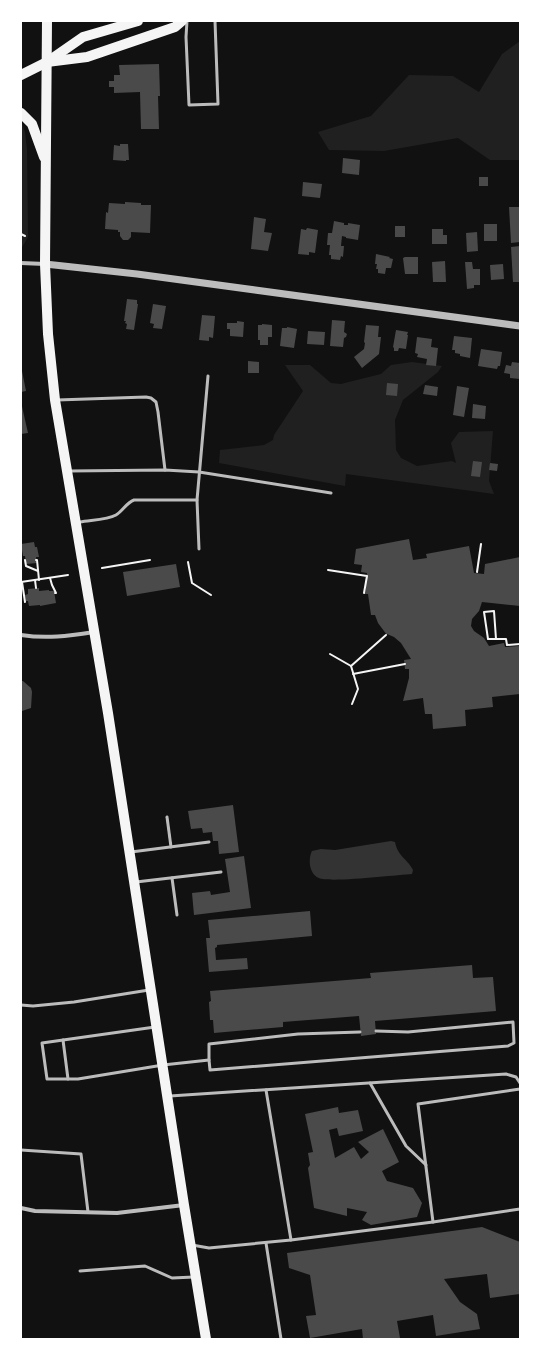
<svg xmlns="http://www.w3.org/2000/svg" width="541" height="1360" font-family="Inter,sans-serif">
	<rect width="100%" height="100%" fill="#111"/>
	<g fill="#202020">
		<path d="M520,41v119h-30l-32,-22 -74,13 -55,-1 -11,-18 53,-16 38,-41 44,1 26,16 23,-38z"/>
		<path d="M21,120l4,12 2,17 1,88 -7,12z"/>
		<path d="M412,362l30,4 -4,6 -35,28 -8,20 1,30 5,8 16,8 35,-5 4,2 -5,-20 8,-11 34,-1 -4,50 5,13 -148,-20 -1,12 -126,-23 1,-13 44,-5 9,-5 1,-5 29,-44 -18,-26h25l21,18 10,1 40,-10 10,-9z"/>
	</g>
	<path fill="#333" d="M391,841l4,1c3,15 12,16 18,28l-1,4c-16,1 -83,9 -93,4 -10,-4 -11,-19 -7,-27l9,-2 14,1z"/>
	<g fill="#4a4a4a">
		<path d="M159,64l1,32h-2l1,33h-18l-1,-37 -26,1v-6h-5v-6h5v-6h6l-1,-10z"/>
		<path d="M120,144h8l1,16h-3v1l-13,-1 1,-15 6,1z"/>
		<path d="M343,158l17,2 -1,15 -17,-2z"/>
		<rect x="479" y="177" width="9" height="9"/>
		<path d="M303,182l19,2 -2,14 -18,-2z"/>
		<path d="M125,202l16,1v2h10l-1,28 -19,-1v5l-3,3h-5l-3,-4v-4h-2v-2l-13,-1 1,-17 2,1 1,-10 16,1z"/>
		<path d="M509,207h11v35l-9,1z"/>
		<path d="M254,217l12,2 -2,13 8,1 -4,18 -17,-2z"/>
		<path d="M334,221l10,2v2h4v-2l12,2 -2,15 -12,-2v-1l-4,-1 -1,10h3l-1,11 -2,-1 -1,4 -9,-1v-4h-2l1,-10h-3l1,-12h4z"/>
		<rect x="484" y="224" width="13" height="17"/>
		<rect x="395" y="226" width="10" height="11"/>
		<path d="M307,228l11,2 -3,23 -6,-1v3l-11,-1 3,-25 5,1z"/>
		<path d="M432,229h11v6h4v9h-15z"/>
		<path d="M477,232l1,19 -11,1 -1,-19z"/>
		<path d="M520,246v36h-7l-2,-35z"/>
		<path d="M376,254l14,3 -1,1 4,1 -2,9h-5l-1,6 -7,-1v-4h-2l1,-5h-2z"/>
		<path d="M405,257h13v17h-13l-2,-16z"/>
		<path d="M445,261l1,21h-13l-1,-20z"/>
		<path d="M465,262h7l1,7h7v16h-6v3l-7,1z"/>
		<path d="M503,264l1,15 -13,1 -1,-15z"/>
		<path d="M127,299l10,1v4h1l-4,26 -8,-1 1,-5 -2,-1 1,-2h-2z"/>
		<path d="M153,304l13,2 -4,23 -9,-1 1,-4 -4,-1z"/>
		<path d="M202,315l13,1 -2,22 -4,-1v4l-10,-1z"/>
		<path d="M332,320l13,1 -1,11 3,2 -1,3 -2,1 -1,9 -13,-1z"/>
		<path d="M237,321l7,1 -1,15 -13,-1v-7h-3v-6h10z"/>
		<path d="M262,324l10,1v12h-4v8h-8v-5h-2v-15h4z"/>
		<path d="M366,325l13,1 -1,11h3l-2,17 -17,14 -8,-11 10,-8 1,-6 -1,-1z"/>
		<path d="M287,327l10,2 -3,19 -14,-2 2,-18h5z"/>
		<path d="M396,330l12,2 -1,3h1l-2,14 -7,-1 -1,3h-4v-3l-1,-1z"/>
		<path d="M308,331l17,1 -1,13 -17,-1z"/>
		<path d="M454,336l18,2 -2,20 -10,-2v-2l-5,-1v-3h-3z"/>
		<path d="M417,337l15,2 -1,8 7,1 -2,18 -10,-1 1,-6 -10,-2 1,-3 -3,-1z"/>
		<path d="M481,349l21,3 -2,14h-2l-1,3 -19,-3z"/>
		<path d="M248,361l11,1v11h-11z"/>
		<path d="M512,362l8,1v16l-10,-1v-4l-6,-1 2,-8 5,1z"/>
		<path d="M21,366l5,25 -5,1z"/>
		<path d="M387,383l11,1 -1,12 -11,-1z"/>
		<path d="M425,385l13,2 -1,9 -14,-2z"/>
		<path d="M457,386l12,2 -5,29 -11,-2z"/>
		<path d="M21,402l7,31 -7,1z"/>
		<path d="M473,404l13,2 -1,13 -13,-1z"/>
		<path d="M473,461l9,1 -2,15 -9,-1z"/>
		<path d="M490,463l8,1 -1,7 -8,-1z"/>
		<path d="M409,539l4,21 14,-2 -1,-4 43,-8 5,27 10,1 1,-10 35,-7v49l-38,-4 -3,9 -7,8 -1,7 3,5 10,7 5,8 15,-3 1,4 15,-1v48l-28,3 1,10 -28,3 1,16 -33,3 -1,-15h-7l-2,-16 -20,3 6,-23v-9h-4l-1,-9 7,-1 -10,-16 -7,-6 -7,-3v1l-9,-12 -3,-8h-4l-3,-21h-3l1,-6h-1l2,-15 -6,-1 1,-7 -8,-1 2,-15z"/>
		<path d="M34,542l1,5h2l2,10h-3l1,6 -11,1 -1,-8h-2l-2,-12z"/>
		<path d="M176,564l4,23 -53,9 -4,-24z"/>
		<path d="M39,588v3l10,-1v1h5l2,12 -16,3v-1l-11,1 -1,-5h-2l-1,-6 3,-1v-5z"/>
		<path d="M21,681h2l8,7 1,4 -1,16 -9,3 -1,-1z"/>
		<path d="M233,805l6,47 -20,2 -1,-13h-5l-1,-9 -9,1 -1,-5 -11,1 -3,-18z"/>
		<path d="M244,856l7,52 -57,7 -2,-22 18,-2 1,4 19,-3 -5,-33z"/>
		<path d="M310,911l2,25 -95,9v2l-2,1 1,12 31,-2 1,11 -39,3 -3,-34h4l-2,-18z"/>
		<path d="M472,965l1,13 20,-1 3,34 -121,10 1,13 -15,2 -2,-20 -76,6v5l-69,6 -1,-13h-3l-1,-18 2,-1 -1,-10 161,-13 -1,-5z"/>
		<path d="M338,1107l1,6 19,-3 5,21 -24,5 -2,-8 -8,2 6,28 19,-11 7,12 8,-7 -11,-10 25,-13 16,33 -17,9 5,10 26,7 9,15 -5,14 -46,8 -9,-5 5,-8 -20,-4v8l-33,-8 -6,-40 2,-3 -2,-12 5,-1 -8,-38z"/>
		<path d="M482,1227l38,15v52l-30,4 -3,-24 -43,5 16,23 17,12 3,15 -44,7 -3,-21 -36,6 3,17 -37,1 -1,-10 -52,9 -4,-22 10,-1 -6,-40 -21,-7 -2,-15z"/>
	</g>
	<g fill="none" stroke-linecap="round" stroke-linejoin="round">
		<g stroke="#f5f5f5" stroke-width="2">
			<path d="M21,234l4,2"/>
			<path d="M25,560l1,6 12,5"/>
			<path d="M36,560h1l2,20"/>
			<path d="M188,562l4,21 19,12"/>
			<path d="M102,568l48,-8"/>
			<path d="M328,570l39,6 -3,17"/>
			<path d="M477,572l4,-28"/>
			<path d="M50,578l2,7 4,8h-1"/>
			<path d="M35,580l1,8"/>
			<path d="M21,582l47,-7"/>
			<path d="M22,582l3,20"/>
			<path d="M496,639l-2,-28 -10,1 4,27h18l1,6 13,-1"/>
			<path d="M330,654l21,12 7,23 -6,15"/>
			<path d="M351,666l35,-31"/>
			<path d="M353,674l52,-10"/>
		</g>
		<g stroke="#bcbcbc" stroke-width="3">
			<path d="M187,21l-1,16 3,68 29,-1 -3,-83"/>
			<path d="M57,400l89,-3 5,1 5,4 2,10 7,58"/>
			<path d="M69,471l96,-1 34,2 132,21"/>
			<path d="M80,522c11,-2 27,-2 36,-7 7,-4 10,-12 18,-15h63"/>
			<path d="M199,549l-2,-49 11,-124"/>
			<path d="M167,817l4,30"/>
			<path d="M131,852l78,-10"/>
			<path d="M172,878l5,37"/>
			<path d="M136,882l85,-10"/>
			<path d="M21,1005l12,1 41,-4 75,-12"/>
			<path d="M155,1027l-113,16 5,36h31l85,-14 46,-5"/>
			<path d="M360,1032l-62,2 -89,10v16l1,10 298,-24 6,-3 -1,-21 -105,10 -32,-1"/>
			<path d="M63,1040l5,39"/>
			<path d="M370,1083l36,63 20,19"/>
			<path d="M170,1096l336,-22 10,3 4,6"/>
			<path d="M21,1150l60,4 7,58"/>
			<path d="M433,1222l-15,-118 102,-15"/>
			<path d="M291,1240l142,-18 87,-13"/>
			<path d="M266,1243l15,96"/>
			<path d="M192,1245l17,3 82,-8 -25,-150"/>
			<path d="M80,1271l65,-5 27,12 22,-1"/>
		</g>
		<g stroke="#bcbcbc" stroke-width="4">
			<path d="M21,263l24,1"/>
			<path d="M21,635c26,4 47,1 73,-3"/>
			<path d="M21,1208l14,3 82,2 67,-8"/>
		</g>
		<path stroke="#bcbcbc" stroke-width="7" d="M45,264l92,10 383,52"/>
		<g stroke="#f5f5f5" stroke-width="10">
			<path d="M47,21l-2,243 3,70 7,66 53,313 76,492 22,134"/>
			<path d="M47,62l40,-5 88,-30 7,-6"/>
			<path d="M21,75l26,-13 36,-25 55,-16"/>
			<path d="M21,113l11,11 12,33"/>
		</g>
	</g>
	<rect width="541" height="1360" fill="none" stroke="#ffffff" stroke-width="44"/>
</svg>
